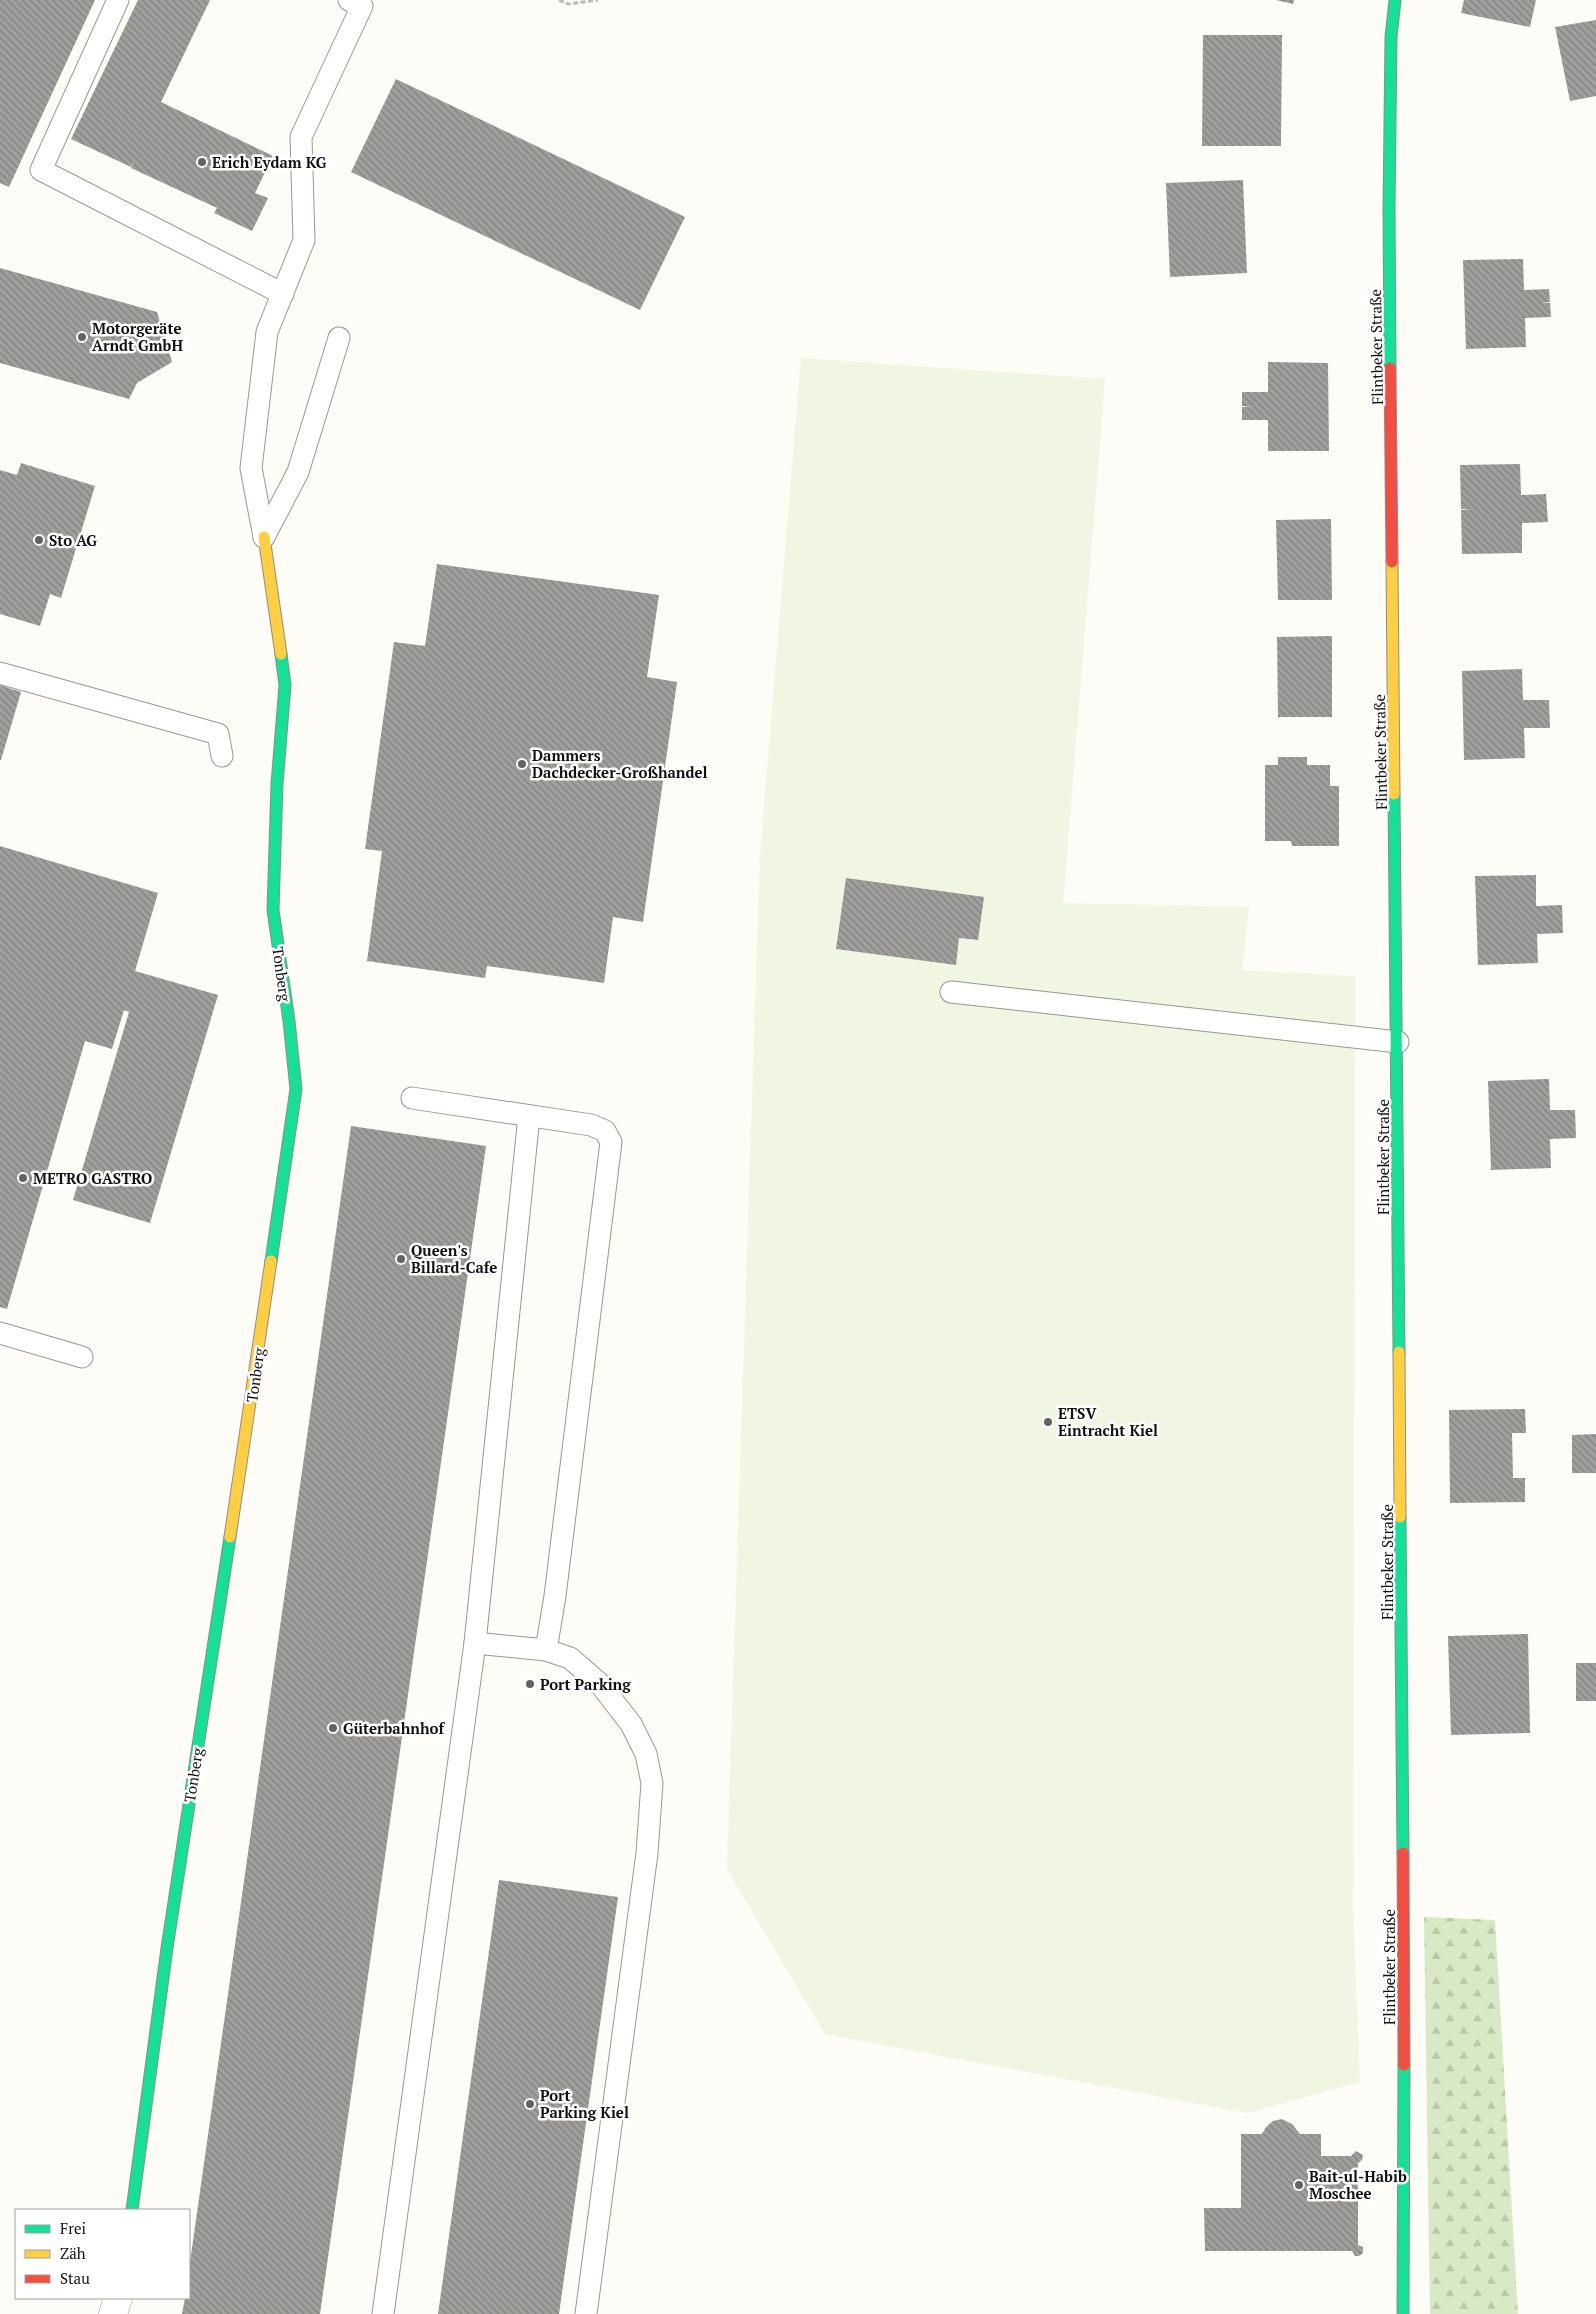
<svg xmlns="http://www.w3.org/2000/svg" width="1596" height="2314" font-family="'PT Serif',serif">
	<defs>
		<pattern id="forest-firs" width="22" height="20" patternUnits="userSpaceOnUse" patternTransform="scale(1.25)"><rect width="22" height="20" fill="#d8eac5"/><path d="M5 1l3.5 6h-7zM16 11l3.5 6h-7z" fill="#b8c8a8"/></pattern>
		<pattern id="building-back-hatch" width="6" height="6" patternUnits="userSpaceOnUse" patternTransform="scale(1.25)"><rect width="6" height="6" fill="#a19f9c"/><path d="M-1 5l2 2M0 0l6 6M5-1l2 2" fill="none" stroke="#82807e"/></pattern>
	</defs>
	<rect width="100%" height="100%" fill="#fdfcf7"/>
	<path fill="url(#forest-firs)" d="M1424,1917l71,3 23,394h-88z"/>
	<path fill="#f0f6e1" d="M801,358l304,21 -42,524 186,4 -7,63 113,6 -2,939 7,167 -113,31 -422,-79 -98,-165 33,-1014z"/>
	<g fill="url(#building-back-hatch)">
		<path d="M0,0h95l-86,187 -9,-4z"/>
		<path d="M138,0h72l-49,102 112,54 -18,37 13,5 -16,33 -38,-18 3,-5 -86,-40 5,-11 -5,10 -60,-28z"/>
		<path d="M1276,0h18l-1,4z"/>
		<path d="M1464,0h72l-6,27 -69,-14z"/>
		<path d="M1596,20v76l-26,5 -15,-74z"/>
		<path d="M1203,35h79l-1,111h-79z"/>
		<path d="M396,79l289,138 -45,93 -289,-138z"/>
		<path d="M1243,180l4,93 -77,4 -4,-94z"/>
		<path d="M1523,259l1,31 25,-1 1,13 -9,1h9l1,14 -26,1 1,29 -60,2 -3,-89z"/>
		<path d="M0,268l157,44 15,50 -35,21 -8,16 -129,-36z"/>
		<path d="M1268,362l60,1 1,88h-61v-31h-26v-13h10l-10,-1v-14h26z"/>
		<path d="M21,463l74,23 -34,112 -11,-4 -10,32 -40,-12v-144l17,5z"/>
		<path d="M1520,464l1,31 25,-1 2,28 -26,1v30l-60,1 -1,-44 11,-1h-11l-1,-44z"/>
		<path d="M1331,519l1,81h-54l-2,-80z"/>
		<path d="M437,564l222,31 -12,82 30,5 -34,240 -30,-5 -9,66 -117,-17 -2,12 -118,-17 15,-110 -17,-2 29,-207 31,4z"/>
		<path d="M1332,636v81h-54l-1,-80z"/>
		<path d="M1522,669l1,31h26l1,28h-26l1,30 -61,2 -2,-89z"/>
		<path d="M0,685l21,7 -20,68h-1z"/>
		<path d="M1278,757h29v8h23v21h9v60h-47l-1,-5h-26v-76h13z"/>
		<path d="M0,846l158,47 -23,78 83,24 -68,228 -77,-23 56,-188 -5,-2 -12,39 -27,-8 -78,268 -7,-2z"/>
		<path d="M1536,875v31l26,-1 1,28 -26,1 1,29 -60,2 -3,-89z"/>
		<path d="M846,878l138,19 -6,43 -19,-2 -3,27 -120,-16z"/>
		<path d="M1549,1079l1,31h25l1,28 -26,1 1,29 -60,2 -3,-89z"/>
		<path d="M351,1126l135,20 -166,1168h-138l3,-16h4v-29z"/>
		<path d="M1525,1409l1,24h-14l1,45h12v24l-75,1 -1,-93z"/>
		<path d="M1596,1434v39h-24v-38z"/>
		<path d="M1528,1634l2,99 -79,2 -3,-99z"/>
		<rect x="1576" y="1663" width="20" height="38"/>
		<path d="M499,1880l119,17 -59,417h-121z"/>
		<path d="M1282,2119l10,5 8,10h21v22h30l5,-5 7,4 -1,5 -4,3v82l5,2v6l-4,3h-4l-3,-5h-147l-1,-43h37v-74h21l4,-7 7,-6z"/>
	</g>
	<g fill="none" stroke-linecap="round" stroke-linejoin="round">
		<defs>
			<g id="lane">
				<path d="M118,0l-77,170 242,124"/>
				<path d="M264,537l-13,-69 16,-136 37,-92 -3,-103 61,-131 -13,-6"/>
				<path d="M264,537l34,-65 41,-134"/>
				<path d="M0,673l218,61 4,22"/>
				<path d="M951,992l447,50"/>
				<path d="M412,1098l179,27 14,6 6,11 -56,454 -9,54"/>
				<path d="M0,1333l82,24"/>
				<path d="M475,1643l54,-527"/>
				<path d="M383,2314l92,-671 71,7 24,8 30,26 31,40 15,30 6,29 -5,70 -61,461"/>
			</g>
			<path id="street" d="M113,2314l5,-16"/>
			<g id="fast">
				<path d="M1390,368l-1,-160 2,-171 4,-37"/>
				<path d="M1394,794l5,558"/>
				<path d="M271,1261l25,-172 -7,-68 -16,-111 4,-126 8,-99 -4,-31"/>
				<path d="M1400,1517l3,336"/>
				<path d="M132,2210l35,-262 63,-411"/>
				<path d="M1403,2314l1,-249"/>
			</g>
			<g id="slow">
				<path d="M264,537l17,117"/>
				<path d="M1392,562l2,232"/>
				<path d="M1399,1352l1,165"/>
				<path d="M230,1537l41,-276"/>
			</g>
			<g id="jam">
				<path d="M1390,368l2,194"/>
				<path d="M1403,1853l1,212"/>
			</g>
		</defs>
		<use href="#lane" stroke="#979795" stroke-width="23"/>
		<use href="#street" stroke="#979795" stroke-width="29"/>
		<use href="#fast" stroke="#8e8d8b" stroke-width="13"/>
		<use href="#slow" stroke="#8e8d8b" stroke-width="13"/>
		<use href="#jam" stroke="#8e8d8b" stroke-width="13"/>
		<path stroke="#b9b9b8" stroke-width="3" stroke-dasharray="5 2.5" stroke-linecap="butt" d="M559,0l9,4 30,-4"/>
		<use href="#lane" stroke="#fffffe" stroke-width="21"/>
		<use href="#street" stroke="#fffffe" stroke-width="28"/>
		<use href="#fast" stroke="#16e098" stroke-width="11"/>
		<use href="#slow" stroke="#ffcf43" stroke-width="11"/>
		<use href="#jam" stroke="#f24e42" stroke-width="11"/>
	</g>
	<g fill="#646362" stroke="#fff" stroke-width="2">
		<circle cx="202" cy="162" r="5"/>
		<circle cx="82" cy="337" r="5"/>
		<circle cx="39" cy="540" r="5"/>
		<circle cx="522" cy="764" r="5"/>
		<circle cx="23" cy="1178" r="5"/>
		<circle cx="401" cy="1259" r="5"/>
		<circle cx="1048" cy="1422" r="5"/>
		<circle cx="530" cy="1684" r="5"/>
		<circle cx="333" cy="1728" r="5"/>
		<circle cx="530" cy="2104" r="5"/>
		<circle cx="1299" cy="2185" r="5"/>
	</g>
	<g text-anchor="middle" dominant-baseline="central" stroke-width="5" stroke-linejoin="round" paint-order="stroke">
		<g font-size="15" font-weight="bold" fill="#111" stroke="#fff" text-anchor="start">
			<text x="212" y="162">Erich Eydam KG</text>
			<text x="92" y="328">Motorgeräte<tspan x="92" dy="17">Arndt GmbH</tspan></text>
			<text x="49" y="540">Sto AG</text>
			<text x="532" y="755">Dammers<tspan x="532" dy="17">Dachdecker-Großhandel</tspan></text>
			<text x="33" y="1178">METRO GASTRO</text>
			<text x="411" y="1250">Queen's<tspan x="411" dy="17">Billard-Cafe</tspan></text>
			<text x="1058" y="1413">ETSV<tspan x="1058" dy="17">Eintracht Kiel</tspan></text>
			<text x="540" y="1684">Port Parking</text>
			<text x="343" y="1728">Güterbahnhof</text>
			<text x="540" y="2095">Port<tspan x="540" dy="17">Parking Kiel</tspan></text>
			<text x="1309" y="2176">Bait-ul-Habib<tspan x="1309" dy="17">Moschee</tspan></text>
		</g>
		<g font-size="15" fill="#111" stroke="#fff">
			<text transform="translate(1376 347) rotate(-91)">Flintbeker Straße</text>
			<text transform="translate(1380 752) rotate(-91)">Flintbeker Straße</text>
			<text transform="translate(282 974) rotate(82)">Tonberg</text>
			<text transform="translate(1383 1157) rotate(-90)">Flintbeker Straße</text>
			<text transform="translate(255 1375) rotate(-82)">Tonberg</text>
			<text transform="translate(1387 1562) rotate(-90)">Flintbeker Straße</text>
			<text transform="translate(193 1775) rotate(-81)">Tonberg</text>
			<text transform="translate(1389 1967) rotate(-90)">Flintbeker Straße</text>
		</g>
	</g>
	<rect x="15" y="2209" width="175" height="90" fill="#ffffff" stroke="#a0a0a0"/>
	<rect x="25" y="2225" width="25" height="8" fill="#16e098" stroke="#a0a0a0"/>
	<text x="60" y="2234" font-size="15" fill="#111111">Frei</text>
	<rect x="25" y="2250" width="25" height="8" fill="#ffcf43" stroke="#a0a0a0"/>
	<text x="60" y="2259" font-size="15" fill="#111111">Zäh</text>
	<rect x="25" y="2275" width="25" height="8" fill="#f24e42" stroke="#a0a0a0"/>
	<text x="60" y="2284" font-size="15" fill="#111111">Stau</text>
</svg>
